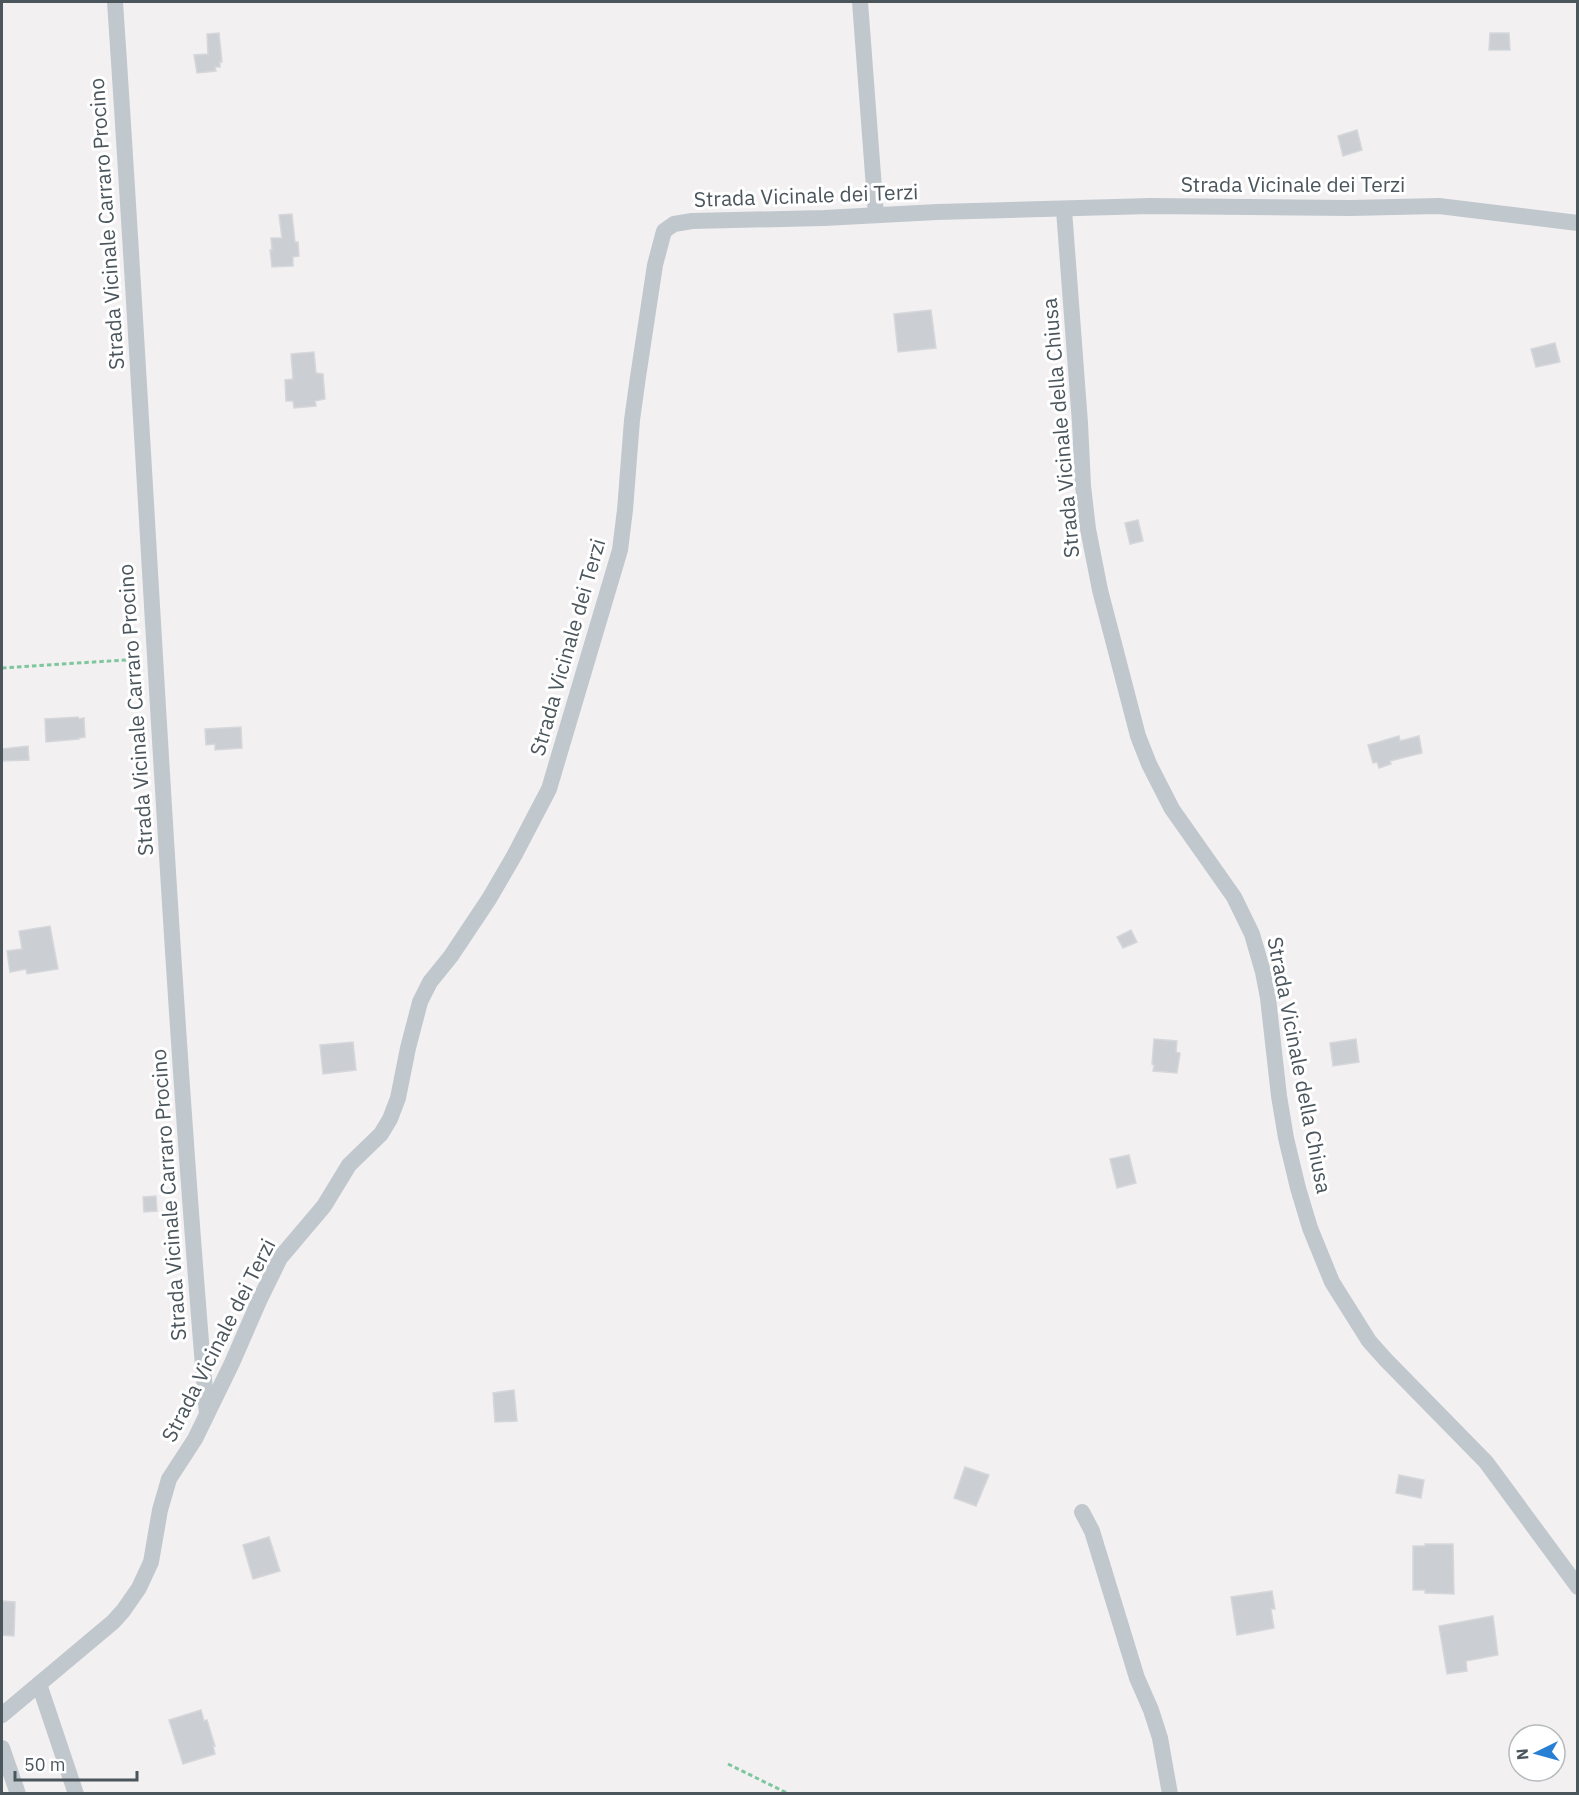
<svg xmlns="http://www.w3.org/2000/svg" width="1579" height="1795" font-family="'IBM Plex Sans',sans-serif">
	<rect width="100%" height="100%" fill="#f3f0f1"/>
	<g fill="#cbced2" stroke="#d5d7db" stroke-width="1.5">
		<path d="M219,33l3,29h-2v5h-5l1,4 -19,2 -3,-18 14,-1 -1,-20z"/>
		<path d="M1490,33h19l1,17h-21z"/>
		<path d="M1357,130l5,20 -19,6 -5,-20z"/>
		<path d="M292,214l3,28h3l1,14 -6,1v9l-21,1 -2,-17h2l-1,-12h11l-3,-23z"/>
		<path d="M931,310l5,38 -38,4 -4,-38z"/>
		<path d="M1555,343l5,19 -24,5 -5,-18z"/>
		<path d="M314,352l2,21 7,1 2,25 -10,2 1,5 -22,2 -1,-7h-7l-1,-21 8,-1 -2,-25z"/>
		<path d="M1138,520l5,21 -13,3 -5,-21z"/>
		<path d="M78,717l1,2 5,-1 1,19 -6,1v1l-33,3 -1,-23z"/>
		<path d="M241,727l1,21 -27,2v-6l-9,1 -1,-16z"/>
		<path d="M1399,736l1,5 19,-5 3,17 -32,8 1,3 -12,4 -2,-6 -4,1 -5,-18z"/>
		<path d="M28,746l1,14 -27,1v-12z"/>
		<path d="M50,926l8,43 -31,5 -1,-5 -16,3 -3,-21 15,-2 -3,-18z"/>
		<path d="M1131,930l6,12 -14,6 -6,-11z"/>
		<path d="M1154,1039l23,2 -1,11 4,1 -3,20 -24,-2 1,-6 -2,-1z"/>
		<path d="M1356,1039l3,23 -26,4 -3,-23z"/>
		<path d="M353,1042l3,28 -33,4 -3,-29z"/>
		<path d="M1129,1155l7,28 -19,5 -7,-29z"/>
		<path d="M156,1196l1,15 -13,1 -1,-15z"/>
		<path d="M514,1390l3,31 -22,1 -2,-29z"/>
		<path d="M965,1467l24,8 -13,31 -22,-8z"/>
		<path d="M1399,1475l25,5 -3,18 -25,-5z"/>
		<path d="M269,1537l11,34 -27,8 -10,-34z"/>
		<path d="M1425,1544h28l1,50 -29,-1v-3h-12v-44h12z"/>
		<path d="M1272,1591l3,18h-4l3,19 -37,7 -6,-38z"/>
		<path d="M2,1601l13,1 -1,34 -12,-1z"/>
		<path d="M1493,1616l5,39 -32,6 1,10 -20,3 -8,-48z"/>
		<path d="M201,1710l3,11 3,-1 8,26h-2l2,8 -32,10 -14,-44z"/>
	</g>
	<g fill="none" stroke-linecap="round" stroke-linejoin="round">
		<g stroke="#7ec79e" stroke-width="3" stroke-dasharray="4.5 3" stroke-linecap="butt">
			<path d="M2,668l138,-9"/>
			<path d="M728,1764l61,30"/>
		</g>
		<g stroke="#c0c8ce" stroke-width="16">
			<path d="M115,2c32,470 52,941 92,1412"/>
			<path d="M860,2l16,213"/>
			<path d="M1064,210l16,213 3,63 5,43 12,61 38,146 11,28 23,45 62,88 18,37 11,38 5,26 11,98 7,42 12,50 12,40 22,54 37,59 17,19 100,102 92,125"/>
			<path d="M1082,1512l10,19 45,147 14,32 9,28 10,56"/>
			<path d="M39,1684l37,110"/>
			<path d="M2,1715l111,-93 10,-11 16,-23 12,-26 9,-52 9,-31 26,-40 37,-76 27,-62 21,-43 44,-52 25,-41 32,-31 9,-15 8,-21 10,-50 12,-46 10,-20 21,-26 38,-57 25,-43 35,-67 71,-239 5,-40 7,-90 6,-43 17,-112 9,-34 10,-7 18,-3 132,-3 113,-6 213,-6 200,2 89,-2 139,17"/>
			<path d="M2,1748l16,46"/>
		</g>
	</g>
	<g text-anchor="middle" dominant-baseline="central" stroke-width="6" stroke-linejoin="round" paint-order="stroke">
		<g font-size="21" fill="#4a555c" stroke="#fff">
			<text x="1293" y="184">Strada Vicinale dei Terzi</text>
			<text transform="translate(806 195) rotate(-2)">Strada Vicinale dei Terzi</text>
			<text transform="translate(106 224) rotate(-94)">Strada Vicinale Carraro Procino</text>
			<text transform="translate(1060 428) rotate(-95)">Strada Vicinale della Chiusa</text>
			<text transform="translate(567 647) rotate(-74)">Strada Vicinale dei Terzi</text>
			<text transform="translate(135 710) rotate(-94)">Strada Vicinale Carraro Procino</text>
			<text transform="translate(1300 1065) rotate(79)">Strada Vicinale della Chiusa</text>
			<text transform="translate(168 1195) rotate(-94)">Strada Vicinale Carraro Procino</text>
			<text transform="translate(218 1340) rotate(-63)">Strada Vicinale dei Terzi</text>
		</g>
	</g>
	<rect width="1579" height="1795" fill="none" stroke="#4a555c" stroke-width="6"/>
	<g transform="translate(1537 1753) rotate(265)"><circle r="28" fill="#ffffff" stroke="#b7bbbe" stroke-width="1.5"/>
	<path d="M0-4.5L10 22L0 15L-10 22Z" fill="#2880d5"/>
	<text y="-9" font-size="16" font-weight="bold" text-anchor="middle" fill="#4a555c">N</text>
	</g>
	<path d="M15 1771v9h122v-9" fill="none" stroke="#4a555c" stroke-width="3"/>
	<text x="24" y="1771" font-size="18" fill="#4a555c" stroke="#ffffff" stroke-width="4.5" paint-order="stroke">50 m</text>
</svg>
